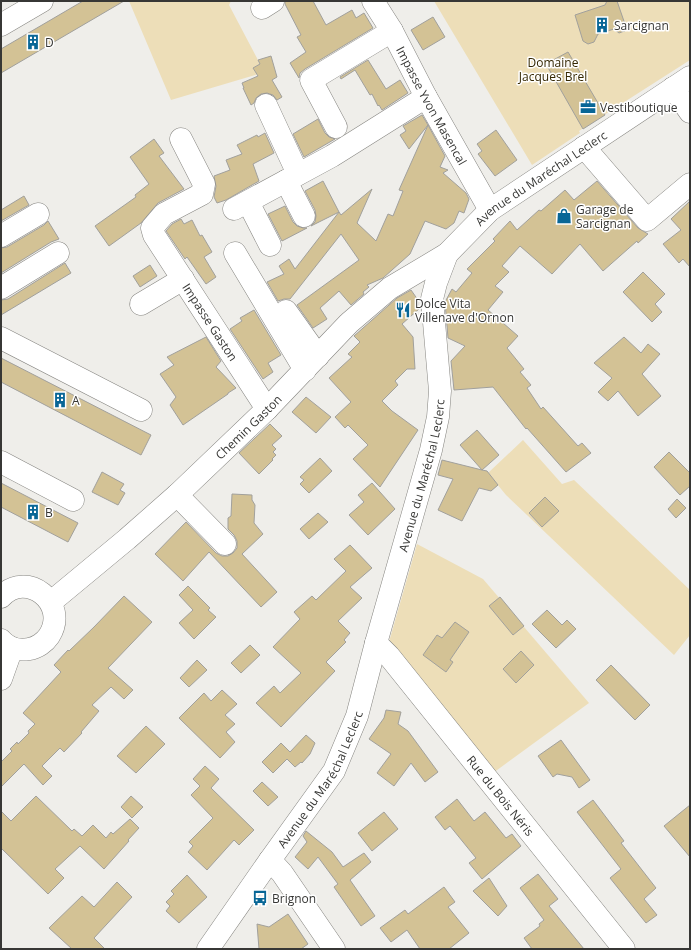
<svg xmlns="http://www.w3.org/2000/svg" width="691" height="950" font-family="'Open Sans',sans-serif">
	<rect width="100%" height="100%" fill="#efeeea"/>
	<g fill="#eddeb8">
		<path d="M129,1h102l-2,4 29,55 4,13 -91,27z"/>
		<path d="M434,1h256v59l-111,71 1,2 -48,32z"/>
		<path d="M523,440l39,44 12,-4 116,110v45l-16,20 -168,-160 -18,-22z"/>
		<path d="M417,544l66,35 106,124 -96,70 -104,-131z"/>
	</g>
	<g fill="#d3c295" stroke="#a1a09c">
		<path d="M83,1h41l-123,72v-24z"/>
		<path d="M285,1h28l13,24 26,-15 4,8 8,-5 9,15 -68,41 -5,4 -1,5 -9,-15 16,-11 -9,-15 4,-2 -16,-31z"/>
		<path d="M607,1h10l10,29 -8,3 -5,-4 -16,5 -4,8 -6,2 -5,-3 -8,-26 30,-10z"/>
		<path d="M433,17l12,20 -22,13 -12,-20z"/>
		<path d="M568,52l37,63 -22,14 -37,-65z"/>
		<path d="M271,56l6,21 -5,3 10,17 -5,3 -4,-5 -6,-2 -6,1 -5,4 -2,5 -3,2 -8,-17h1l-2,-5 16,-7 -5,-8 7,-4 -2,-4z"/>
		<path d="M368,60l18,29 14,-9 8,13 -26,17 -3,-5 -1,1 -6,-12 -2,1 -15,-25 -14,9 -1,-2z"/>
		<path d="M422,115l6,10 -19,24 -9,-14 6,-4 -3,-5z"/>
		<path d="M318,119l7,14 4,4 6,2 -31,18 -11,-23z"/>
		<path d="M428,125l17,31 -5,11 8,3 -5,3 23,20 3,6 -5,14 -5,-2 -5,12 -8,6 -21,-8 -15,33 -27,24 -16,7 2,2 -6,5 1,2 -13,11 -12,-14 -19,17 7,11 -14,9 -16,-23 62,-45 -18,-26 -51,65h-6l-6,2 -11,-19 17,-8 -5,-8 10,-7 6,10 44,-57 2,3 31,-26 -15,34 19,18 12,-27 5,2 10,-25 -4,-1z"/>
		<path d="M496,130l21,30 -22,16 -17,-22 4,-3 -5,-7z"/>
		<path d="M265,133l9,20 -21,11 6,17 -33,19 -9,3 -3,-6 2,-11 -2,-10 16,-6 -4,-10 16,-6 -5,-9 20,-10 1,2z"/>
		<path d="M154,139l10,14 -5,3 25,33 -26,14 -17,20 -32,23 -14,-20 41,-29 -1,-2 14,-11 -19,-27z"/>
		<path d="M323,181l16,31 -28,14 4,-4 1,-6 -1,-6 -10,-19z"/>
		<path d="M597,181l41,47 10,6 -10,9 -1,-2 -34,30 -23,-27 -28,30 -32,-28 -18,20 7,6 -14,14 8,6 -15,18 30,26 -11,12 17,21 -4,3 11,13 -4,3 14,21 2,-2 35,39 4,-3 9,10 -25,19 -39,-44 -1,1 -33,-42 -39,3 -3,-29 14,-15 -17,-8 -3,-36 7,-13 4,3 16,-19 -5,-4 28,-28 -2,-2 17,-18 7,9 22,-20 2,1 24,-21 9,10z"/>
		<path d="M24,196l5,9 -28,16v-11z"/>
		<path d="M690,201v66l-7,-8 -4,4 -16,-19 18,-14 -10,-11z"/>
		<path d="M285,206l8,16 4,4 6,2h4l-25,13 -14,-27z"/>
		<path d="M181,219l3,5 8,-4 8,16 2,-1 10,17 -8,5 12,20 -10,7 -19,-27 -2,2 -19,-28 6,-7z"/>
		<path d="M48,221l11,18 -8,3 -50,31v-25l6,-1 37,-22z"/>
		<path d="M65,263l6,10 -70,42v-15l7,-1z"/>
		<path d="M150,265l7,11 -17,11 -7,-11z"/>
		<path d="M643,272l22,22 -10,10 7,8 -10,10 -29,-30z"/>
		<path d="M411,290l7,10 1,9 -17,15 11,13 2,32h-8l-12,12 3,4 -16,16 10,10 26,19 -38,57 -27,-28 15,-14 -20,-20 -3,3 -10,-11 16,-15 -22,-24 23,-21 -4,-3 12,-12 -6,-6 43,-38z"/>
		<path d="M254,310l27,45 -13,8 5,9 -10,7 -33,-50 12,-8 -2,-3z"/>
		<path d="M206,337l15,24 -5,6 20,21 -8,5v1l-45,31 -13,-20 6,-8 -16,-23 14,-9 -7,-8z"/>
		<path d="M624,337l17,16 7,-9 12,10 -18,20 19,22 -23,20 -20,-25 -10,10 -10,-9 14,-14 -18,-15z"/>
		<path d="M1,358l150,77 -10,20 -140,-73z"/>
		<path d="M306,397l25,20 -15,16 -24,-21z"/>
		<path d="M270,424l12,12 -10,9 4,4 -3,3 3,3 -4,4 1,1 -14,14 -20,-21z"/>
		<path d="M477,430l22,25 -17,15 5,1 11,14 -7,6 -12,-3 -17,33 -24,-11 15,-31 -15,-4 4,-15 40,10 -22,-25z"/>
		<path d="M669,452l21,21v13l-10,9 -26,-28z"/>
		<path d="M320,458l12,13 -23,22 -9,-9 4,-4 -4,-3z"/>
		<path d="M102,472l22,12 -4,6 5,3 -7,12 -26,-13z"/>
		<path d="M1,483l77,40 -10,19 -67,-35z"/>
		<path d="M372,483l23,26 -27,26 -19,-20 15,-13 -6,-7z"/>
		<path d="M232,494l20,1v5l3,5 -1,18 9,11 -21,20 35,38 -16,15 -52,-55 -26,29 -28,-27 31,-32 30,31 6,3h6l5,-3 4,-5v-7l-3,-6 -6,-6v-11l3,-2z"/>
		<path d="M545,497l14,14 -17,16 -13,-14z"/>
		<path d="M677,499l9,9 -10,10 -8,-9z"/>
		<path d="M318,513l10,9 -19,17 -9,-10z"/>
		<path d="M350,545l22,23 -22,19 12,11 -24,23 12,12 -6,7 2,2 -20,20 9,9 -54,56 -25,-24 18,-17 6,7 21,-20 -28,-26 27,-28 -6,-7 18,-16 4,4 30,-29 -12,-12z"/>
		<path d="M188,586l22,22 -2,2 8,7 -22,22 -15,-16 14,-13 -14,-15z"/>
		<path d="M124,596l28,26 -44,46 25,22 -9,9 -13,-12 -19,18 7,6 -18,21 1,1 -18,19 -4,-4 -18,18 10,10 -9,9 -19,-21 -23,23v-25l11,-11 -2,-2 7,-7 1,2 11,-11 -1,-2 7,-7 -12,-11 38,-41 -7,-7 14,-15 1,1 25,-24z"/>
		<path d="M500,597l24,29 -11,9 -24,-29z"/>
		<path d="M547,610l15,15 5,-5 9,9 -20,19 -24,-24z"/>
		<path d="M455,622l14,10 -19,28 3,2 -7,10 -23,-17 14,-20 5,3z"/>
		<path d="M250,645l10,10 -19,18 -10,-10z"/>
		<path d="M521,651l13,14 -18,18 -13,-14z"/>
		<path d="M197,660l10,10 -18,17 -9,-9z"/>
		<path d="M611,665l39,40 -15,15 -39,-40z"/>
		<path d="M222,690l15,14 -12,11 10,9 -9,8 9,10 -15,16 -41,-40 25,-25 7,8z"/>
		<path d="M386,710l15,2 -3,12 10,7 30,41 -13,10 -14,-19 -17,23 -17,-13 14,-19 -22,-15 15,-21z"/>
		<path d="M146,726l19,18 -29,29 -19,-17z"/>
		<path d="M306,735l9,8 -5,11 -8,9 -1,-1 -6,5 -8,-8 -14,14 -11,-11 19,-19 9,9z"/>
		<path d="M561,740l29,40 -11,8 -7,-11 -15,-3 -4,3 -15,-21z"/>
		<path d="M205,766l14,13 -8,9 43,42 -15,15 -5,-5 -27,30 -19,-18 5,-6 -4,-4 24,-24 -22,-23 9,-9 -7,-7z"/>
		<path d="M262,782l16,15 -10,9 -15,-15z"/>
		<path d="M36,796l36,35 2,-2 8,7 11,-11 13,13 5,-6 2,2 17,-15 9,9 -11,12 1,1 -25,28 -24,-23 -25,23 9,9 -16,16 -47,-46v-37l10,10z"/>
		<path d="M131,796l12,11 -11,11 -11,-11z"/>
		<path d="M457,799l17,22 11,-9 21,26 6,-4 9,12 -39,33 -13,-16 7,-5 -26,-32 -5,4 -10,-13z"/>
		<path d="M593,800l31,41 -3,2 35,45 -12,11 13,16 -11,8 -36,-45 11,-9 -44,-57z"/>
		<path d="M690,805v52l-26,-31z"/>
		<path d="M384,812l14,17 -26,22 -14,-18z"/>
		<path d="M306,831l26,21 11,15 21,-14 7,9 -21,18 25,36 -14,10 -27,-39 4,-3 -20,-27 -10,12 -13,-12 12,-15 -4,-6z"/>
		<path d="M538,874l20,25 -9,7 35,43h-52l-8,-11 16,-12 -1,-2 5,-4 -24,-32z"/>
		<path d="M187,875l20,22 -28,26 -13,-12 4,-5 -4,-4 8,-8 -3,-3z"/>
		<path d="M489,878l18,28 -9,10 -25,-25z"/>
		<path d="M117,882l15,15 -38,41 11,11h-33l-23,-21 33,-32 12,11z"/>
		<path d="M444,887l11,15 -7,5 21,26 -20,16h-29l-13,-19 -16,12 -11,-14 25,-18 3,4z"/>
		<path d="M288,914l20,30 -7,5h-42l-2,-25 12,3z"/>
	</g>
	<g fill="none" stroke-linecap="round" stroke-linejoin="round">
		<defs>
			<g id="minor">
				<path id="s1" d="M373,1l19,30 34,66 64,113"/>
				<path d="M262,8l11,-7"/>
				<path d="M1,25l41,-24"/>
				<path d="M673,88l17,24"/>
				<path d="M266,105l32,69"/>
				<path d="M336,127l-25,-47 81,-49"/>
				<path id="s2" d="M181,139l23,45 -2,10 -38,20 -12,14 2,7 113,174"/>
				<path d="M584,147l63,73 43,-36"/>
				<path d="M286,181l18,35"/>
				<path d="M248,202l22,43"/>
				<path d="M234,209l98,-53 94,-59"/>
				<path d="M1,236l37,-22"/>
				<path d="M235,253l70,117"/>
				<path d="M1,288l57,-35"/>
				<path d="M141,304l42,-25"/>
				<path d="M286,311l32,45"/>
				<path d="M1,338l140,72"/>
				<path d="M1,462l72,38"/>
				<path d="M177,495l48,49"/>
				<path d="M1,597c25,-28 69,6 48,39 -4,6 -12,12 -20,13 -10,2 -21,-1 -28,-9"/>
				<path id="s3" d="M51,602l76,-63 50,-44 90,-86 82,-86 41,-35 57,-34"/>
				<path id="s4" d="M376,643l13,13 235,293"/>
				<path d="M1,679l11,-31"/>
				<path d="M270,860l12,13 52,76"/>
				<path id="s5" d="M208,949l62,-89 64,-89 23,-55 19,-73 55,-193 7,-33 2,-26 -8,-92 4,-16 11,-29 43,-44 200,-133"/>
			</g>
		</defs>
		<use href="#minor" stroke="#868581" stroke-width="23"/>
		<use href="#minor" stroke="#fff" stroke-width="22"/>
	</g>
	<defs>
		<symbol id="building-bare" viewBox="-9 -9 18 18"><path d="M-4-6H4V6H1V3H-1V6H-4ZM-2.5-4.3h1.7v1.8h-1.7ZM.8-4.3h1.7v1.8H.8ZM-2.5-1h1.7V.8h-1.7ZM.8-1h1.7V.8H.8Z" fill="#086696" stroke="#fff" stroke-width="2.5" paint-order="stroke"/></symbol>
		<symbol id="office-bare" viewBox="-9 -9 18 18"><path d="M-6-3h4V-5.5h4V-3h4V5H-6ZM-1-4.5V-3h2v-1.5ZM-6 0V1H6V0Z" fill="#086696" stroke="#fff" stroke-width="2.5" paint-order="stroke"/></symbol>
		<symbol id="shop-bare" viewBox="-9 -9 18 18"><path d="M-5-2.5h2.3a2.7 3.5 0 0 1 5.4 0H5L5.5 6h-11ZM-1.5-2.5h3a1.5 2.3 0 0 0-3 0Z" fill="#086696" stroke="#fff" stroke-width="2.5" paint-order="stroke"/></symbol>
		<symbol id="restaurant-bare" viewBox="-9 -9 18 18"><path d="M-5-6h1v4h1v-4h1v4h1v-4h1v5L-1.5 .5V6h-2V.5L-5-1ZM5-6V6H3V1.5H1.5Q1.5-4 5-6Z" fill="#086696" stroke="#fff" stroke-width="2.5" paint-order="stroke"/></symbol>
		<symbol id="bus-bare" viewBox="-9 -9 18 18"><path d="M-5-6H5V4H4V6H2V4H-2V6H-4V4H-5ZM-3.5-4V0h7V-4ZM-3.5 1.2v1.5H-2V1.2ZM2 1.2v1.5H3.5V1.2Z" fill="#086696" stroke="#fff" stroke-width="2.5" paint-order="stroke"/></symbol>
	</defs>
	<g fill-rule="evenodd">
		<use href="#building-bare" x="591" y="14" width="22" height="22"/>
		<use href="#building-bare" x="22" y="31" width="22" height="22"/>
		<use href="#office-bare" x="577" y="96" width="22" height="22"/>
		<use href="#shop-bare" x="553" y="205" width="22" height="22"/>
		<use href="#restaurant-bare" x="392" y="299" width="22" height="22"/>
		<use href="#building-bare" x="49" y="389" width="22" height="22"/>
		<use href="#building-bare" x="22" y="501" width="22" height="22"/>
		<use href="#bus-bare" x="249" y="887" width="22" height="22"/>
	</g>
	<g text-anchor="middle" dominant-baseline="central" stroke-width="3" stroke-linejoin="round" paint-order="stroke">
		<g font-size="12" fill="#373735" stroke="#fff" text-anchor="start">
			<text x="614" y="25">Sarcignan</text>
			<text x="45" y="42">D</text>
			<text x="600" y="107">Vestiboutique</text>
			<text x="576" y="209">Garage de<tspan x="576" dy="14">Sarcignan</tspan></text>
			<text x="415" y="303">Dolce Vita<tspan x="415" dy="14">Villenave d'Ornon</tspan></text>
			<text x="72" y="400">A</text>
			<text x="45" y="512">B</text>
			<text x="272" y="898">Brignon</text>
		</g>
		<g font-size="12" fill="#352803" stroke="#fff">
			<text x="553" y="62">Domaine<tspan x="553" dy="14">Jacques Brel</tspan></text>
		</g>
		<g font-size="12" fill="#373735" stroke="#fff">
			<text stroke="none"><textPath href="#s1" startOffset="120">Impasse Yvon Masencal</textPath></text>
			<text stroke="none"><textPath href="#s5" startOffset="875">Avenue du Maréchal Leclerc</textPath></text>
			<text stroke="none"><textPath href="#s2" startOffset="233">Impasse Gaston</textPath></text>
			<text stroke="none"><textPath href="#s3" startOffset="264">Chemin Gaston</textPath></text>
			<text stroke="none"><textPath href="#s5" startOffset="527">Avenue du Maréchal Leclerc</textPath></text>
			<text stroke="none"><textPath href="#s5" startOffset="204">Avenue du Maréchal Leclerc</textPath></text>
			<text stroke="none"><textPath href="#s4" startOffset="197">Rue du Bois Néris</textPath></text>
		</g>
	</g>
	<rect width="691" height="950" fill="none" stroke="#373735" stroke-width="4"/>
</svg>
